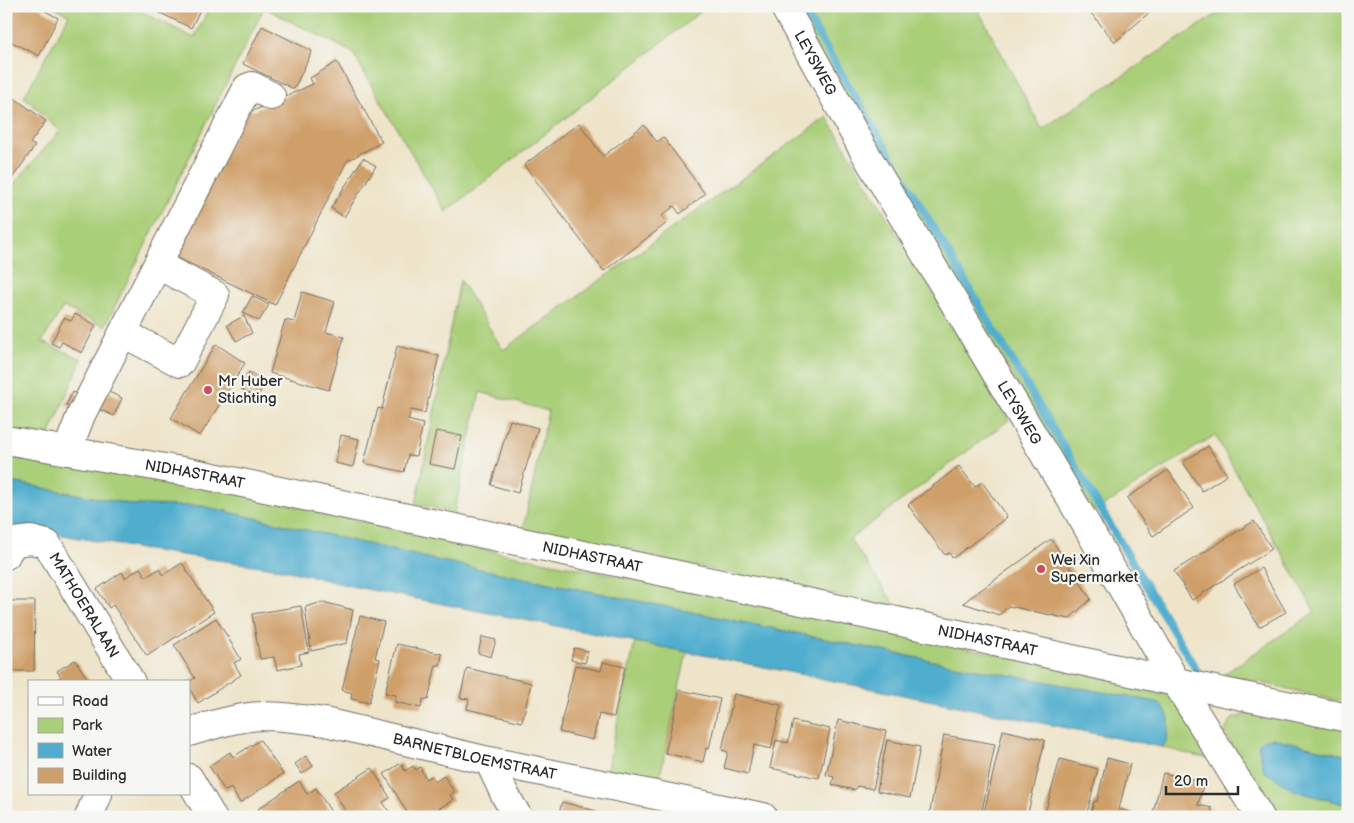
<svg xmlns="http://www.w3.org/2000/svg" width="1354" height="823" font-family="'Balsamiq Sans',sans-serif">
	<rect width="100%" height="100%" fill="#f6f6f2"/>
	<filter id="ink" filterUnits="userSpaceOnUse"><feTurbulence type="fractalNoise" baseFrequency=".02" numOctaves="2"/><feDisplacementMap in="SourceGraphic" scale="10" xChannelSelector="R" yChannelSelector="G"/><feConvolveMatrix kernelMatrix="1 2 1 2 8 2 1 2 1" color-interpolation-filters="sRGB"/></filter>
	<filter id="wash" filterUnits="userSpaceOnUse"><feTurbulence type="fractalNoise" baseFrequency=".0096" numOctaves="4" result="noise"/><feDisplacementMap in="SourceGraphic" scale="20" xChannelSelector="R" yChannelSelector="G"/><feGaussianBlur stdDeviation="1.12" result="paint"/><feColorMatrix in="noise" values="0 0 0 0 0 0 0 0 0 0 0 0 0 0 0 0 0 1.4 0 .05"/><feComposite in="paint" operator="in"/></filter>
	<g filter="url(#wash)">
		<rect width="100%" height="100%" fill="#eee4c9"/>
		<g fill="#aacf79" stroke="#6a7d52">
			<path d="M52,6h79l63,32 16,-32h498l-262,206 -94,-160 -88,-44 -159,318 -42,-19 -21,35 40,17 -33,77 -43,-7v-236l54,-62 -36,-34 45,-82z"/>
			<path d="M791,6h185l66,123 187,-123h119v697l-124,-29 91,-62 -100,-177 -121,77z"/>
			<path d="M827,117l182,303 -159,119 47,69 -374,-78 25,-119 -68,-19 -26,121 -38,-9 44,-224 43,70z"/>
			<path d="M6,456l79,9 186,35 190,45 379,75 326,72 7,7 39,61 -51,-13 5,-4 -10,-41 -223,-41 -497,-101 -233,-54 -68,-1 -129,-24z"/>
			<path d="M635,642l52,10 -29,132 -52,-11z"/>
			<path d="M1247,714l68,5 33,8v29l-75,-18 22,53 53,14v12h-72l-52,-85 8,-13z"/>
		</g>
		<g fill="#50adce" stroke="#3e6c7c">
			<path d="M6,481l129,24 68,1 233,54 497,101 224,41c17,14 12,22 9,41l-5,4 -387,-78 -423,-83 -70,-17 -134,-19 -141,-25z"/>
			<path d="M1273,738l75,18v49l-53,-14 -31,-20 -6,-26 4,-5z"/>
		</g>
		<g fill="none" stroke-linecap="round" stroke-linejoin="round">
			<path stroke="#50adce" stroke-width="8" d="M801,6l402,675"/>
		</g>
		<g id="blocks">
			<g fill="#cf9f69">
				<path d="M6,6h30l22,12 -19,38 -33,-17z"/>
				<path d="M146,6h56l-11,22z"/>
				<path d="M1085,6h72l-42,36z"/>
				<path d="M262,26l50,25 -18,38 -51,-25z"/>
				<path d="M337,62l45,80 -35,19 -72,144 -101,-49 74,-148 5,3 60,-27 -3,-6z"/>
				<path d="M6,92l40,29 -16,22 5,3 -29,41z"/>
				<path d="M579,123l24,33 41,-31 13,17 6,-5 42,57 -25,20 -6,-8 -12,10 5,7 -63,48 -80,-106z"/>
				<path d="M363,158l13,8 -32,51 -13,-9z"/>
				<path d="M302,292l33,10 -9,30 18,5 -15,53 -59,-17 15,-53 9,2z"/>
				<path d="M252,296l17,9 -10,16 -16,-8z"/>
				<path d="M75,314l21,11 -14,28 -20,-11 -3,5 -8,-4 13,-25 7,3z"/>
				<path d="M244,316l8,17 -16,8 -9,-16z"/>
				<path d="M216,344l29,19 -45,73 -29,-18z"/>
				<path d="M397,346l42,10 -14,57 -14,-3 -3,10 15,4 -7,32 -8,-1 -4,17 -40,-9 14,-55 4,1z"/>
				<path d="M249,372l17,9 -9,17 -16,-9z"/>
				<path d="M102,389l20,9 -8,18 -20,-9z"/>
				<path d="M73,392l6,3 -7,13 -6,-3z"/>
				<path d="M510,420l28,8 -20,65 -27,-8z"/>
				<path d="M436,431l26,5 -7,33 -26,-5z"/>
				<path d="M341,435l18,4 -6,28 -18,-4z"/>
				<path d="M1208,446l19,29 -25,16 -19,-29z"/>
				<path d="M959,466l16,21 7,-5 25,35 -54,41 -4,-5 -4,2 -37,-50z"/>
				<path d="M1168,470l26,38 -41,28 -26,-38z"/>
				<path d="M1254,521l18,28 -80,51 -18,-29z"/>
				<path d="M1051,539l40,60 -22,20 -60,-13 -10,9 -36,-12z"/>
				<path d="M182,563l32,49 -67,44 -34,-51 -4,3 -12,-19 25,-17 3,6 15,-10 6,9 13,-8 4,6z"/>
				<path d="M1261,568l25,44 -27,15 -25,-43z"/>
				<path d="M6,601h29l-1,70h-28z"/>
				<path d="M323,602l30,8 -6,33 -36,8 -6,-44z"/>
				<path d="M301,606l8,46 -10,2 2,11 -24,5 -3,-13 -14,2 -8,-45z"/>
				<path d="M360,616l24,6 -9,36 5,1 -11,44 -18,-4 1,-6 -10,-3z"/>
				<path d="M216,618l25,41 -7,4 7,12 -43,28 -9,-15v-6l6,-4 -21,-33z"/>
				<path d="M482,637l14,3 -5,17 -13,-4z"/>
				<path d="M397,644l45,10 -2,11h-4l-8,35 -5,-1 -2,9 -26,-6 1,-7 -11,-2z"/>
				<path d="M574,648l14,3 -3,12 -14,-3z"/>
				<path d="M75,660l15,22h-36l7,-5 -4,-6z"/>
				<path d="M603,662l22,5 -11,50 -15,-3 -6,26 -34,-8 16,-67 26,6z"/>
				<path d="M467,668l64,15 -9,39 -55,-13 2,-10 -9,-1z"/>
				<path d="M680,690l40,9 -11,50 -3,-1 -3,14 -38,-9z"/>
				<path d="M734,694l47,11 -10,44 -17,-4 -6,29 -24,-6 4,-16 -6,-2z"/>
				<path d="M838,720l48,11 -13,58 -16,-3 -2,4 -23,-5 2,-8 -8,-2z"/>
				<path d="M793,721l37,8 -11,49 -49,-10 6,-28 12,3z"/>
				<path d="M1003,730l42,10 -18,77h-44z"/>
				<path d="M944,735l51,9 -14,73h-52z"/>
				<path d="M260,740l23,34 -43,29 -9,-15 -6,3 -16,-25 21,-14 3,5z"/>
				<path d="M887,740l33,7 -10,51 -33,-7z"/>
				<path d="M306,756l7,10 -11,8 -7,-10z"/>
				<path d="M1107,758l23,6 -11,45 17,5v3h-46l4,-16 3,1z"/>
				<path d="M1060,759l38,10 -12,48h-42z"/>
				<path d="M401,763l4,8 8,-5 3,4 4,-3 6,12 5,-3 4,6 9,-6 10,16 -4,3 3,5 -28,17h-15l-26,-43z"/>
				<path d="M372,768l18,30 -7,4 9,15h-43l-15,-25z"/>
				<path d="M1163,773l41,9 -6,23 14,3 -2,9h-58z"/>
				<path d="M299,781l8,13 9,-6 17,27 -2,2h-68l-5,-8z"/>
				<path d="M562,802l34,9 -1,6h-37z"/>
			</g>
		</g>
	</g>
	<g filter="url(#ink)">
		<use href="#blocks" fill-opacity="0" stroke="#6f6c62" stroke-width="1"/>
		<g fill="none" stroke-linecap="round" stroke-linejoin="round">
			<defs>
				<g id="minor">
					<path id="s1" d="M784,6l80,145 220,370 92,161 84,135"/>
					<path d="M123,333l57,30 35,-68 -57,-30"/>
					<path id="s2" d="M6,440l193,34 778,164 199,44 172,36"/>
					<path d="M67,451l14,-36 166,-327 5,-2 19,10"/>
					<path id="s3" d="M6,555l2,-4 7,-9 16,-2 16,4 84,138"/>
					<path id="s4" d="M189,732c23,-7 48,-15 73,-16 21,0 42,3 63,6l164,39 274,56"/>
					<path d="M489,761l16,34 13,22"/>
					<path d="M189,778l23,39"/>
					<path d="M89,817l9,-23"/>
				</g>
			</defs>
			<use href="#minor" stroke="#6f6c62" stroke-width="30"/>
			<use href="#minor" stroke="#fff" stroke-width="28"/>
		</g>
	</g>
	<g fill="#d1495b" stroke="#f6f6f2" stroke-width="2">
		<circle cx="208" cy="390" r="5"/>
		<circle cx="1041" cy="569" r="5"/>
	</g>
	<g text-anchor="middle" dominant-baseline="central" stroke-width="4.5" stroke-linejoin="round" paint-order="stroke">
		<g font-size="15" fill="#2b2b2b" stroke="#f6f6f2">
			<text stroke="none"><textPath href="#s1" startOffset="65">LEYSWEG</textPath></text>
			<text stroke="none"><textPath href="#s1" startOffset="470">LEYSWEG</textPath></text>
			<text stroke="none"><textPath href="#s2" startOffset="192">NIDHASTRAAT</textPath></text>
			<text stroke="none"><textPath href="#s2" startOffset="598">NIDHASTRAAT</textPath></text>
			<text stroke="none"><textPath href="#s3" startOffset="120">MATHOERALAAN</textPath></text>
			<text stroke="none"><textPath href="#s2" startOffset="1002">NIDHASTRAAT</textPath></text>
			<text stroke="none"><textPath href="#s4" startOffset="292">BARNETBLOEMSTRAAT</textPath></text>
		</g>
		<g font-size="15" fill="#2b2b2b" stroke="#f6f6f2" text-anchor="start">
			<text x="218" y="381">Mr Huber<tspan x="218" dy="17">Stichting</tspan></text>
			<text x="1051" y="560">Wei Xin<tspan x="1051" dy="17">Supermarket</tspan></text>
		</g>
	</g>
	<rect width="1354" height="823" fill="none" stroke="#f6f6f2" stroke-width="25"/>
	<rect x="28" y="680" width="162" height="115" fill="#f6f6f2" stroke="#a5a5a2"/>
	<rect x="38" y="697" width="25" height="8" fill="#ffffff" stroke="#a5a5a2"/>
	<text x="72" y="706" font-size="15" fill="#2b2b2b">Road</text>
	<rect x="38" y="718" width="25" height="15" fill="#aacf79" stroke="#a5a5a2"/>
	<text x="72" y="730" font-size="15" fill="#2b2b2b">Park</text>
	<rect x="38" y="743" width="25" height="15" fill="#50adce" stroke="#a5a5a2"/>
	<text x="72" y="756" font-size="15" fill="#2b2b2b">Water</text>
	<rect x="38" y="768" width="25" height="15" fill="#cf9f69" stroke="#a5a5a2"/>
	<text x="72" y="780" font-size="15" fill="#2b2b2b">Building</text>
	<path d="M1166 786v8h72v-8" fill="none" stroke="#2b2b2b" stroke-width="2.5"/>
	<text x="1174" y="786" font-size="15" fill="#2b2b2b" stroke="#f6f6f2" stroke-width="4" paint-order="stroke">20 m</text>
</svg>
